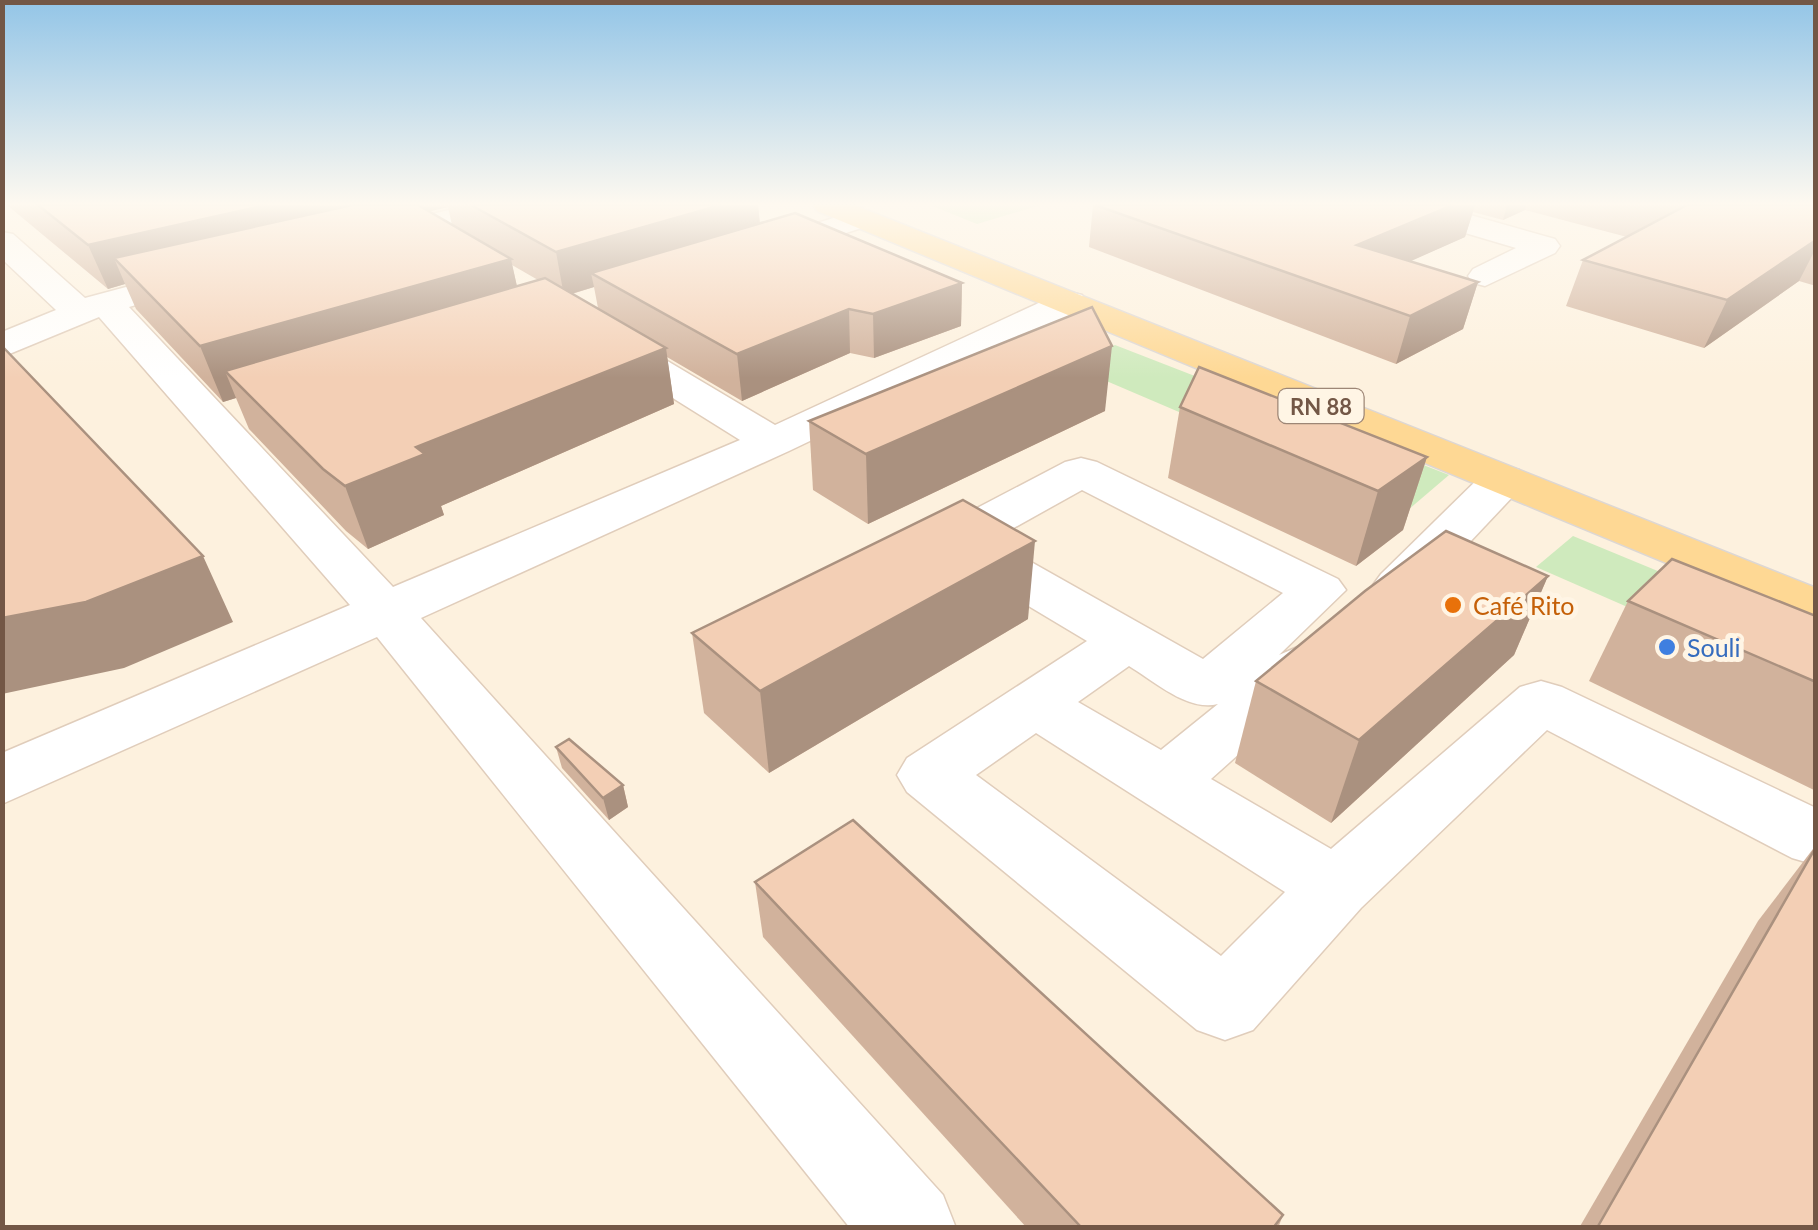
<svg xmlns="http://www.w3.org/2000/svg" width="1818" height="1230" font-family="Lato,sans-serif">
	<rect width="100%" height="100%" fill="#fdf1de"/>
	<g fill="#cfeabd">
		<path d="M930,205h111l-64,19z"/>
		<path d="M1115,345l334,130 -41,35 -339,-145z"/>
		<path d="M1573,536l242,100v53l-279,-122z"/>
	</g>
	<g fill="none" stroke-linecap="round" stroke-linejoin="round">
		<defs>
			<g id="minor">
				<path d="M470,205h53l-4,6 -148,36 -11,-2 -5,-7 5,-7z"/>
				<path d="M1387,205h48l120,34 5,7 -5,7 -70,33 -12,-3 -5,-7 5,-7 43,-21 -125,-37z"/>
				<path d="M860,210l11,3 4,6 -4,6 -113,36 -11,-3 -5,-7 5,-7z"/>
				<path d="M2,232l11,2 72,64 56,-15 12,3 5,7 -5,7 -24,7 264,280 347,-147 -144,-90 -6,-8 6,-8 13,-3 13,3 153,91 281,-130 13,-3 13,3 5,8 -5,8 -293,140 -368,167 522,577 13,33h-106l-473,-591 -375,167v-51l348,-148 -251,-288 -97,40v-25l54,-22 -54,-51z"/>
				<path d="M1081,458l16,4 241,117 8,11 -67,65 28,-12 20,6 9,13 -9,13 -116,104 120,70 189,-162 21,-6 21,6 254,121v57l-24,-7 -245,-128 -186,178 -108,122 -28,10 -28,-10 -290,-238 -10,-17 10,-17 180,-117 -150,-90 -7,-11 7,-11 128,-67zM1082,490l201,103 -80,66 -211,-119zM1129,666c25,15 59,46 89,38l-57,46 -83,-48zM1036,733l249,159 -64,64 -245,-181z"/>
				<path d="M1503,466l16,4 7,10 -7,10 -100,106 -19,5 -19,-5 -8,-11 8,-11 106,-104z"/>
			</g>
			<path id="major" d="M813,205h41l962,383v37l-999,-414z"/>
		</defs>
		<use href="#minor" stroke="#e0cdbb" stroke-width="3"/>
		<use href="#major" stroke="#ddd7d3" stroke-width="3"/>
		<use href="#minor" fill="#fff" fill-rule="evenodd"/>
		<use href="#major" fill="#fed894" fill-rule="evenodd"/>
	</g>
	<g fill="#d1b29c" fill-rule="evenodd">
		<path d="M7,205h751l2,19 202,59 -1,43 -87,32 -24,-5 -108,48 -75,-44 7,47 -233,102 3,9 -76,34 -22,-18 -97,-102 -13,-31 -13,4 -87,-93 -11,-25 -17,5zM448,207l4,18 -24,-14zM512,265l26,15 -21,6zM594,287l4,21 -26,-14z"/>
		<path d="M1093,205h723v81l-17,-5 -95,67 -138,-42 17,-46 44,-23 -102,-27 -22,10 -30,-8 -8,25 -55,24 68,21 -15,47 -67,35 -307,-117z"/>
		<path d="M1180,407l247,50 -24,73 -47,36 -188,-88z"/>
		<path d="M1105,411l-237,113 -55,-34 -4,-69z"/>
		<path d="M1548,576l-34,79 -183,168 -96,-60 21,-82z"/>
		<path d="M1628,601l188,15v175l-227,-110z"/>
		<path d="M1028,619l-259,154 -65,-60 -12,-80z"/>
		<path d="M556,747l67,38 5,22 -19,13 -47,-52z"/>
		<path d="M1816,845v383h-237l179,-307z"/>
		<path d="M755,882l528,333 -5,13h-251l-264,-291z"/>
	</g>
	<g fill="#aa917f">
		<path d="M266,205l182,2 -311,75 -23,-24 11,26 -17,5 -20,-44z"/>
		<path d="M721,205h37l3,31 -170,37 3,14 -30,9 -8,-44z"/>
		<path d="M1453,205h22l-10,32 -119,53 11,-45z"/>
		<path d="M1507,205h19l-1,5 -22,10z"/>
		<path d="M1816,240v8l-17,33 -95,67 23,-48z"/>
		<path d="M511,259l11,51 -297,61 11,27 -13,4 -23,-56z"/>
		<path d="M1478,282l-15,47 -67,35 14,-48z"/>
		<path d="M962,283l-1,43 -87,32 -1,-44z"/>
		<path d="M849,309l1,44 -108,48 -5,-47z"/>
		<path d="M1112,346l-7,65 -237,113 -2,-70z"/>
		<path d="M666,348l8,56 -233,102 3,9 -76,34 -23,-63 71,-39z"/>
		<path d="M1427,457l-24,73 -47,36 22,-75z"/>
		<path d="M1035,541l-7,78 -259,154 -9,-82z"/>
		<path d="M203,556l30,66 -109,46 -122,26v-76z"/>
		<path d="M1548,576l-34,79 -183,168 28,-83z"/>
		<path d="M623,785l5,22 -19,13 -6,-22z"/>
	</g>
	<g fill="#f3cfb5" stroke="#aa917f" stroke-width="2.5">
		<path d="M38,205h228l-178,40z"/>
		<path d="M352,205h66l93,54 -311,87 -86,-88z"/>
		<path d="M471,205h250l-165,47z"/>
		<path d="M1095,205h358l-96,40 121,37 -68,34z"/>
		<path d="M1687,205h129v35l-89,60 -144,-40z"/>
		<path d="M795,213l167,70 -89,31 -24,-5 -112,45 -146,-81z"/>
		<path d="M545,278l121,70 -250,99 9,7 -80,32 -22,-17 -98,-98z"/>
		<path d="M1092,307l20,39 -246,108 -57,-33z"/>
		<path d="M2,346l201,210 -117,46 -84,16z"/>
		<path d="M1199,367l228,90 -49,34 -198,-84z"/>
		<path d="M963,500l72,41 -275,150 -68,-58z"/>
		<path d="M1446,531l102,45 -189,164 -103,-59 109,-90z"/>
		<path d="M1672,559l144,57v66l-188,-81z"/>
		<path d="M569,739l54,46 -20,13 -47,-51z"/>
		<path d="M853,820l430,395 -10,13h-191l-327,-346z"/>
		<path d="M1816,847v381h-219z"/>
	</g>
	<linearGradient id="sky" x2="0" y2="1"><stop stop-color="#93c5e7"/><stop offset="0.54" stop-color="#fef9f0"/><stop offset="1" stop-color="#fef9f0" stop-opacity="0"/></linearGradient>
	<rect width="1818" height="378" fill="url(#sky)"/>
	<circle fill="#e8710a" stroke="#fff5e5" stroke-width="4" cx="1453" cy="605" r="10"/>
	<circle fill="#3f7fe0" stroke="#fff5e5" stroke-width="4" cx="1667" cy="647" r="10"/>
	<g text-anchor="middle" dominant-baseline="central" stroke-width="10" stroke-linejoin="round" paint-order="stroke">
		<rect fill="#fff5e5" stroke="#9d8676" stroke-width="2.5" x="1278.5" y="389" width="85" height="34" rx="8"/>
		<g font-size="22" font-weight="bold" fill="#735746">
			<text x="1321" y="406">RN 88</text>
		</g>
		<g font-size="25" fill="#c56008" stroke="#fff5e5" text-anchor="start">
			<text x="1473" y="605">Café Rito</text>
		</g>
		<g font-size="25" fill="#366cbe" stroke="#fff5e5" text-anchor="start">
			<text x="1687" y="647">Souli</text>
		</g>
	</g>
	<rect width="1818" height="1230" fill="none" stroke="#735746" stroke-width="10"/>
</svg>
